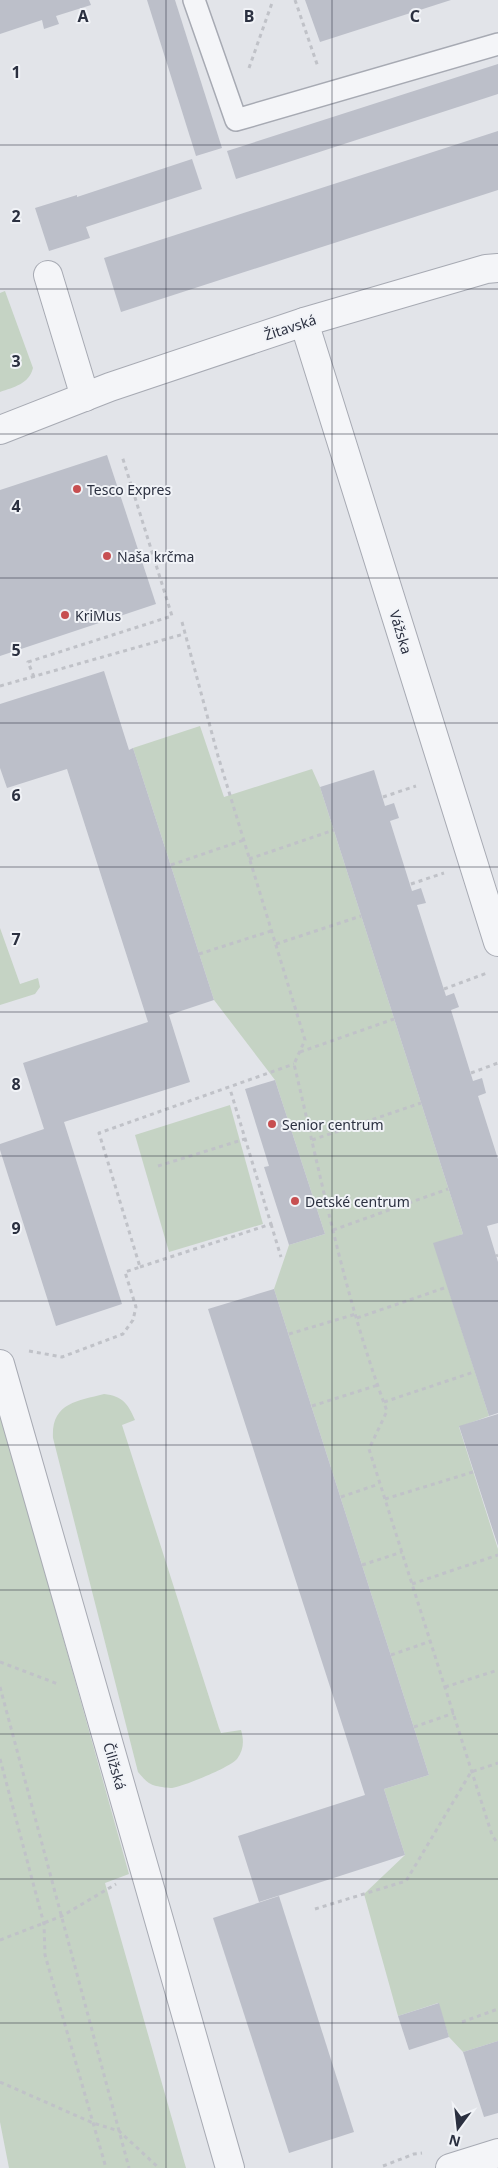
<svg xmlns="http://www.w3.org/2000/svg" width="498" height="2168" font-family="'Noto Sans',sans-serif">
	<rect width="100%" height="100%" fill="#e2e4e9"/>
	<g fill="#c5d3c4">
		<path d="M5,291l28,77c-4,16 -19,19 -33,24v-99z"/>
		<path d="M200,726l24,71 88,-28 8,18 143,447 -29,10 55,172 -30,11 39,122v492l-35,11 -14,-15 -11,-34 -40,13 -34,-122 41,-39 -21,-66 45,-14 -155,-486 15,-44 36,-11 -50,-154 -61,-80 -81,-252z"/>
		<path d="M0,928l20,56 18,-6 2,9 -5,7 -35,11z"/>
		<path d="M230,1105l33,119 -94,28 -34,-117z"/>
		<path d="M104,1394c19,2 24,10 31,26l-13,5 97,303 2,5 20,-3c3,10 3,20 -4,29 -8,9 -53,27 -65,29 -4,0 -11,-1 -16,-2 -8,-2 -12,-7 -18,-14l-85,-334c-2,-35 24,-37 51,-44z"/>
		<path d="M0,1412l129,462 -24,9 81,285h-177l-9,-46z"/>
	</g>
	<g fill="#bcbfc9">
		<path d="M0,0h89l2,5 -35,11 3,8 -15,5 -2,-9 -42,14z"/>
		<path d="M147,0h28l47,148 -26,8z"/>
		<path d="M305,0h146l-131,42z"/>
		<path d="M498,64v30l-262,85 -9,-28z"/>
		<path d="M498,131v59l-377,122 -17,-54z"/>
		<path d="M192,159l10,30 -116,38 4,11 -41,13 -14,-43 42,-13v2z"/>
		<path d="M107,455l49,149 -156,52v-166z"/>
		<path d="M104,671l25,79 4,-2 81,252 -45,15 21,67 -126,40 58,182 -66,22 -56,-176v-6l44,-15 -21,-66 125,-41 -81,-253 -60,19 -7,-20v-64z"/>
		<path d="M374,770l11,36 9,-3 5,15 -9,3 22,70 9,-3 5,15 -9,2 29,91 8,-3 5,14 -8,3 22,71 9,-3 4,15 -8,3 20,63v64l-11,3 11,36v151l-9,3 -56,-173 30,-9 -143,-447z"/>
		<path d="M275,1080l50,154 -36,11 -25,-78 5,-1 -24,-77z"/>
		<path d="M274,1289l155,486 -45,14 21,66 -146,47 -21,-66 127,-41 -157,-486z"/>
		<path d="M498,1414v132l-39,-120z"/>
		<path d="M279,1896l75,236 -65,21 -76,-235z"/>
		<path d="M439,2003l10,34 -40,13 -11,-34z"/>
		<path d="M498,2041v72l-14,4 -21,-65z"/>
	</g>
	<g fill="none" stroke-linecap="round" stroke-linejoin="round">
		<defs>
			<path id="lane" d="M194,0l42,120 262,-76"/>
			<g id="street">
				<path d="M48,275l37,122"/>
				<path d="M304,322l194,620"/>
				<path d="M0,430l110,-43 194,-65 182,-53 12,-1"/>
				<path d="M0,1364l230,804"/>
				<path d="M450,2168l48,-15"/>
			</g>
		</defs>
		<use href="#lane" stroke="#a7aab3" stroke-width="24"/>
		<use href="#street" stroke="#a7aab3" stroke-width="30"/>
		<g stroke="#c0c2c8" stroke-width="3" stroke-dasharray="4 4" stroke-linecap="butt">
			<path d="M295,0l23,67"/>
			<path d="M249,68l24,-68"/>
			<path d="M182,622l36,134 87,284 -11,24c28,117 51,236 93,347l-18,38 123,386 6,9"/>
			<path d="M34,677l-6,-15 144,-46 -50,-160"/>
			<path d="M0,686l184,-52"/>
			<path d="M383,797l33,-11"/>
			<path d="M249,859l85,-29"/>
			<path d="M171,865l73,-25"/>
			<path d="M411,884l33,-11"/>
			<path d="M276,944l85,-28"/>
			<path d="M199,954l72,-23"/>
			<path d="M444,989l43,-16"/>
			<path d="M300,1052l94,-33"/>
			<path d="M471,1073l27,-10"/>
			<path d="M312,1140l109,-37"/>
			<path d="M158,1166l87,-27"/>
			<path d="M271,1224l10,33"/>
			<path d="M333,1230l115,-41"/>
			<path d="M496,1256l2,-1"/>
			<path d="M140,1267l131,-43 -41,-135"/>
			<path d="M357,1318l90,-31"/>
			<path d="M289,1334l67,-20"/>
			<path d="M29,1351l33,6 61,-23 10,-14 3,-13 -11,-35 15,-5 -41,-134 195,-69"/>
			<path d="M384,1402l90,-30"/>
			<path d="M312,1406l66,-21"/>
			<path d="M341,1497l38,-13"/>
			<path d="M385,1499l88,-27"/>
			<path d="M362,1565l40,-13"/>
			<path d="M412,1584l86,-29"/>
			<path d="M391,1655l40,-14"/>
			<path d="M0,1662l58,22"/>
			<path d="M0,1687l129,481"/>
			<path d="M445,1687l53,-17"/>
			<path d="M414,1727l40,-14"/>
			<path d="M0,1759l44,165 1,31 61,213"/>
			<path d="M315,1909l91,-28 65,-109 27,-9"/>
			<path d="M0,1940l62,-24 54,-32"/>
			<path d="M462,2022l36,-13"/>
			<path d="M0,2082l93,41 26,8 40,37"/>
			<path d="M383,2166l31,-12 8,-1"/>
		</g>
		<use href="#lane" stroke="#f4f5f8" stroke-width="21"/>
		<use href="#street" stroke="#f4f5f8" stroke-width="28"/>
	</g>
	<path fill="none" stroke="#2b3040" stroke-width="1" stroke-opacity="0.55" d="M166,0v2168M332,0v2168M0,145h498M0,289h498M0,434h498M0,578h498M0,723h498M0,867h498M0,1012h498M0,1156h498M0,1301h498M0,1445h498M0,1590h498M0,1734h498M0,1879h498M0,2023h498"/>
	<g fill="#c74f51" stroke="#f1f3f7" stroke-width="2">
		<circle cx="77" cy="489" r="5"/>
		<circle cx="107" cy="556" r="5"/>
		<circle cx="65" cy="615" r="5"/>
		<circle cx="272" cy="1124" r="5"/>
		<circle cx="295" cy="1201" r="5"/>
	</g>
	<g text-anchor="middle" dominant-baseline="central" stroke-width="4" stroke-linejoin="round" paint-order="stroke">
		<g font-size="14" fill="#2b3040" stroke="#f1f3f7">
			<text transform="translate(290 327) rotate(-18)">Žitavská</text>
			<text transform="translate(401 632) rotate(73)">Vážska</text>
			<text transform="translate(115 1766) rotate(74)">Čiližská</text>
		</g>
		<g font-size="14" fill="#2b3040" stroke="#f1f3f7" text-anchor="start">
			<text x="87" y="489">Tesco Expres</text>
			<text x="117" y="556">Naša krčma</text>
			<text x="75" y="615">KriMus</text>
			<text x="282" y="1124">Senior centrum</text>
			<text x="305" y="1201">Detské centrum</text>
		</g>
	</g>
	<g font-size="16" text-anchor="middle" font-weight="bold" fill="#2b3040" stroke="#f1f3f7" stroke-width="4" stroke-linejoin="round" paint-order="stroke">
		<text x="83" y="22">A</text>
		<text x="249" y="22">B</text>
		<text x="415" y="22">C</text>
		<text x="16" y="78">1</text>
		<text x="16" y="222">2</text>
		<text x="16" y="367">3</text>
		<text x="16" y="512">4</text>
		<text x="16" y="656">5</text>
		<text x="16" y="801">6</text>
		<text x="16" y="945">7</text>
		<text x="16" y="1090">8</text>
		<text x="16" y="1234">9</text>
	</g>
	<g transform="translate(458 2128) rotate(195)" stroke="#f1f3f7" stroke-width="4" paint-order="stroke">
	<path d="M0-4L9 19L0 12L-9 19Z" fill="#2b3040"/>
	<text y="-8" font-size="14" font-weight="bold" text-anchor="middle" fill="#2b3040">N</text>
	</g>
</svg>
